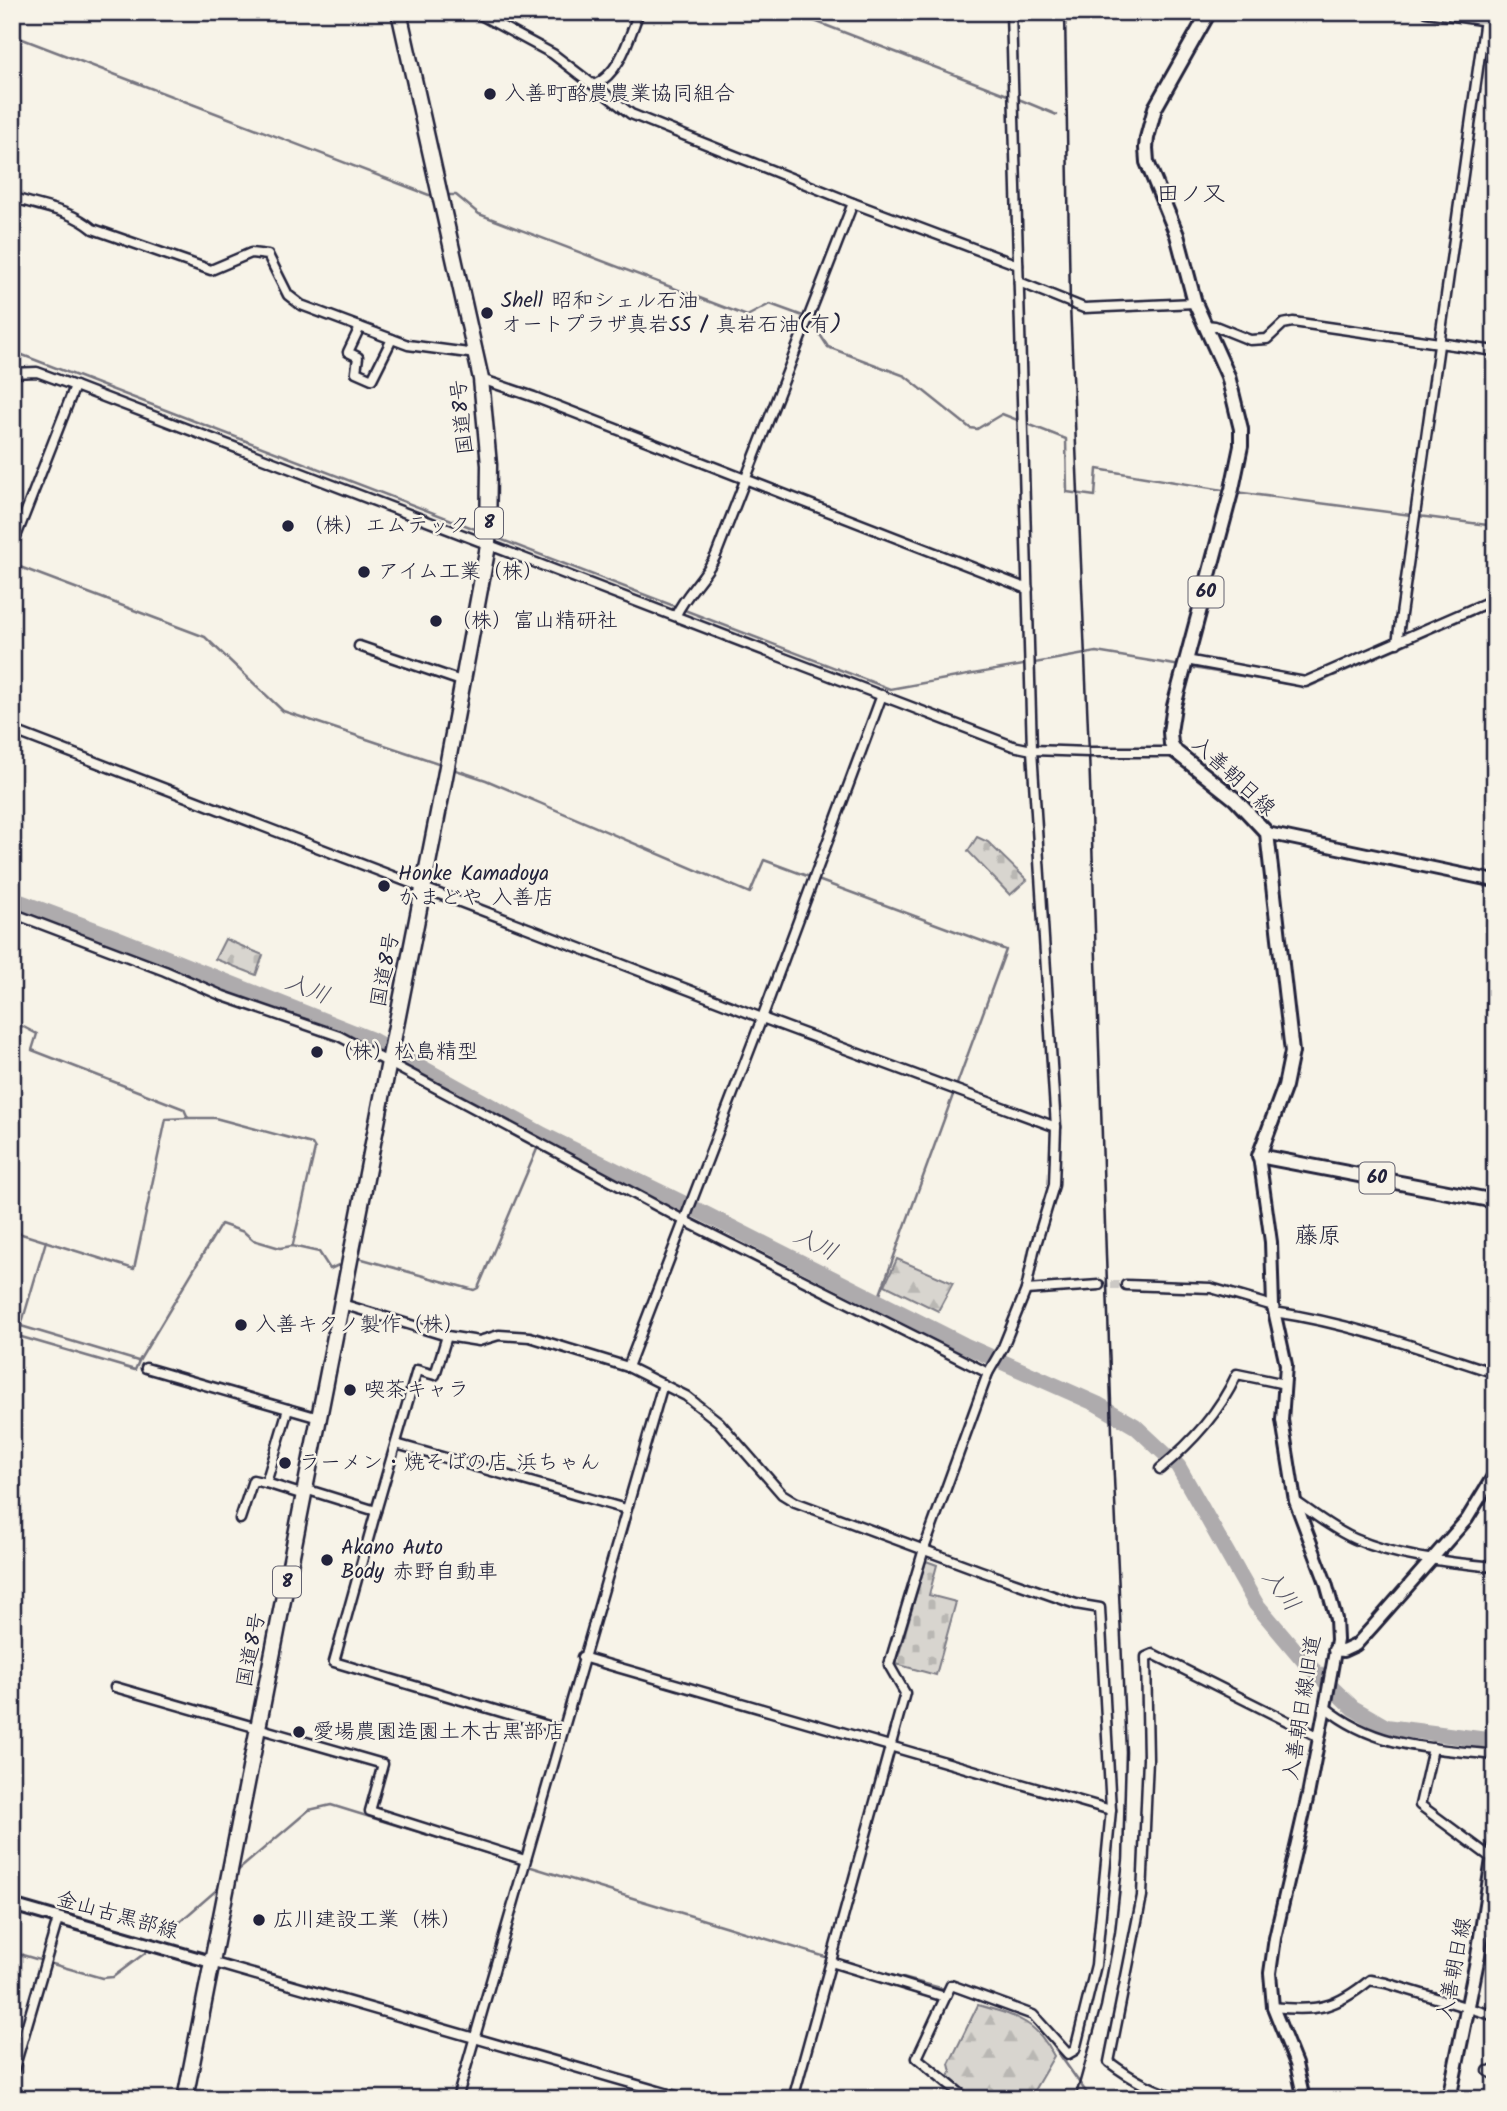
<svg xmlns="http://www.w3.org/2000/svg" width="1507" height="2111" font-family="Kalam,'Klee One',sans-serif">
	<defs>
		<pattern id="forest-firs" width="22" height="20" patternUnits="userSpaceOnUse" patternTransform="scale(1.75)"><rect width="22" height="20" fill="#d8d5cf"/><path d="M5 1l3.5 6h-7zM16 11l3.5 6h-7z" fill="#b9b7b3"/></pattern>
		<pattern id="cemetery-stones" width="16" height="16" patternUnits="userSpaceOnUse" patternTransform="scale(1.75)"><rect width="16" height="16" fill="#d8d5cf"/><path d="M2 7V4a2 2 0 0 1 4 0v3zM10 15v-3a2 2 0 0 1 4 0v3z" fill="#b9b7b3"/></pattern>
	</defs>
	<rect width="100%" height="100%" fill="#f7f3e8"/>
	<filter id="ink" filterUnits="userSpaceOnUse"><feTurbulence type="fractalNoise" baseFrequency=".0143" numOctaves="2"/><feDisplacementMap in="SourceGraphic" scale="14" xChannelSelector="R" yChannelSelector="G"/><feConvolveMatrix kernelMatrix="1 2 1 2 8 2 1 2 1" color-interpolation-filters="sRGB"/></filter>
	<g filter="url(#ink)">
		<g fill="url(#forest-firs)" stroke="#7d7c85" stroke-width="2">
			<path d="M897,1259l56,24 -15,28 -53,-26z"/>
			<path d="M978,2005c37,11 57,14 76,51l-25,43h-60l-21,-19 3,-8 -2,-8z"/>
		</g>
		<g fill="url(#cemetery-stones)" stroke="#7d7c85" stroke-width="2">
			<path d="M977,837l11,5 39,38 -17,15 -42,-44z"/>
			<path d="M225,939l38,16 -7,20 -41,-16z"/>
			<path d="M926,1561l11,4 -8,30 27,7 -20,73 -40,-11z"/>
		</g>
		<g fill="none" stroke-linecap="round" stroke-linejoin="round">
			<g stroke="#76747f" stroke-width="2.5">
				<path d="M791,12l219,84"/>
				<path d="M12,35l417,160h5"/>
				<path d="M1016,98l41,17"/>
				<path d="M444,195h12l23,19 268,102 23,-12 33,12 9,6 16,25 77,29 65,52 7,1 25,-15 64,25 1,53 28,4 2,-27 132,22"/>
				<path d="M12,351l471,181"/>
				<path d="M1235,492l260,34"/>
				<path d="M492,536l398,153 206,-37 85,14"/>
				<path d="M12,564l193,73 78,74 161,54"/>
				<path d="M1187,667l121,20 187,-82"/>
				<path d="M453,769l33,11 264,113 14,-33 242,90 -128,350"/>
				<path d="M12,1021l25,13 -5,16 152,59 4,9h27l97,26 3,5 -22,95"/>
				<path d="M12,1231l122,38 32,-150 22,-1"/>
				<path d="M46,1241l-25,85 117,35"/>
				<path d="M355,1257l119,33 4,-2 65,-153"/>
				<path d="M12,1323l9,3"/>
				<path d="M12,1357l6,-21 117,34 4,-9 82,-137 23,8 9,8 27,8 12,-2 27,6 11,17 13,-6"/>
				<path d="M528,1866l301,92"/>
				<path d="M235,1873l74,-63 22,-5 191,59"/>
				<path d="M167,1933l53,-46"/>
				<path d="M12,1952l31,9"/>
				<path d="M49,1963l53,15 11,-1 32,-24"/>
				<path d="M853,1965l103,27 73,26 9,8"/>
				<path d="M1045,2034l46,65"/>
			</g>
			<path stroke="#aeabad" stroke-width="16" d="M12,899l102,38 258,103 171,95 160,78 261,132 133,59 38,22 43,40 78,138 49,58 48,46 33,19 109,14"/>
			<path stroke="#ccc9c5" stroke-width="8" stroke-dasharray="8 4" stroke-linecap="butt" d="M1099,1285h27"/>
			<defs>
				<g id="street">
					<path d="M475,12l78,42 78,60 222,89 165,62"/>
					<path d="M1426,12l69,10"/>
					<path d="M594,85c27,-12 35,-48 45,-73"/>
					<path d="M12,197c30,11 55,11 81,32l118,41 40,-17 17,2 20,40 13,10 107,40 68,9"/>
					<path d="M1019,282l65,26 111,-5"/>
					<path d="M1206,325l9,1 35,14 17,-1 16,-15 10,-2 202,29"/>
					<path d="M360,327l-12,25 10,5 -2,15 16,7 20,-40"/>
					<path d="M12,373l25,-1 38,14 938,360 19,4 57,2h87"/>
					<path d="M481,379l53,18 494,192"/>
					<path d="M12,547l63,-161"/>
					<path d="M676,615c10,-22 30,-38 40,-60l137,-352"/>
					<path d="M1397,643l89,-631"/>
					<path d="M359,646l105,36"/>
					<path d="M1186,660l119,22 190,-83"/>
					<path d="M12,730l750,288 294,109"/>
					<path d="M12,913l153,58 58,25 116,40 346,185 303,152"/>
					<path d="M1126,1285l85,3 62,18"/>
					<path d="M1026,1290l73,-5"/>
					<path d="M342,1304l105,32 32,5 20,-6 31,2 98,30 58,29 33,26 63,72 13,8 186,69 95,33 24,4 11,202 -15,155 -21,85 -7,4 -35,-39 -82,-30 -34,73 50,41"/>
					<path d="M1274,1312c76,11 148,37 221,61"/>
					<path d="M628,1367l134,-349 120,-323"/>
					<path d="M146,1368l173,50"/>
					<path d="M288,1409l-22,74 38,12"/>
					<path d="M396,1444l230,65"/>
					<path d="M1160,1469c33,-28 59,-56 77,-95l48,10"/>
					<path d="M305,1489l71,22 41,-141 18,5 12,-39"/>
					<path d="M1295,1501c19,13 39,29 60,38 44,19 93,23 140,28"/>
					<path d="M376,1511l-42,151 228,68"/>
					<path d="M240,1519l13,-39 13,3"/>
					<path d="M582,1657l529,153"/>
					<path d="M115,1687l268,77 -13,47 155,49"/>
					<path d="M1325,1707c51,42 108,41 170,48"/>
					<path d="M1433,1748l-13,57 73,54"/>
					<path d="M211,1962l475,137"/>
					<path d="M831,1962l114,35"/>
					<path d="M1273,2007c44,5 63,1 97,-27l16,3 109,33"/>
					<path d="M1488,2071l7,4"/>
					<path d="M12,2076l46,-157"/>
					<path d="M457,2099l206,-715"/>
					<path d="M793,2099l112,-406 -16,-28 35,-116 64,-176 15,-26 23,-57 8,-39 20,-66 2,-58 -24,-377 -21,-738"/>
					<path d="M1184,2099c-29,-7 -51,-19 -75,-37l33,-166 6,-137 -2,-102 7,-3 166,83"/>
				</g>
				<g id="secondary">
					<path d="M1267,833l228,48"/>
					<path d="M1259,1156l12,86 2,64 13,59 -4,55 13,81 31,82 10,36 1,21 -12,67 -17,88 -33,143 -5,35 3,34 23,57 8,35"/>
					<path d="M1334,1650l9,1 13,-6 18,-20 93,-106 28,-46"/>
					<path d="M12,1905l199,57"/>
				</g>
				<g id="primary">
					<path d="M1209,12l-54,96 -8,30 -1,10 1,14 30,73 18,68 33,73 13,53v17l-9,43 -58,217 -4,26 1,12 5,8 59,47 32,34 25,219 -7,34 -26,70 236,45"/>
					<path d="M1449,2099l29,-143 17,-110"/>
				</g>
				<path id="highway" d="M185,2099l260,-1322 43,-231 1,-81 -8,-86 -82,-367"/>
			</defs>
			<use href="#street" stroke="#22223b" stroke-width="13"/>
			<use href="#secondary" stroke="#22223b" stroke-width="16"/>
			<use href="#primary" stroke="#22223b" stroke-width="18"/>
			<use href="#highway" stroke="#22223b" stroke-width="19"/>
			<use href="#street" stroke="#f7f3e8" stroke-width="8"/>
			<use href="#secondary" stroke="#f7f3e8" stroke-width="10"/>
			<use href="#primary" stroke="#f7f3e8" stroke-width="12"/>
			<use href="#highway" stroke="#f7f3e8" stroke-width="14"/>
			<path stroke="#22223b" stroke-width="2.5" d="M1065,12l5,292 19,448 23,680 14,320 -3,107 -8,73 -14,74 -26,93"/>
		</g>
	</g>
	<g fill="#22223b" stroke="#f7f3e8" stroke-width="2.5">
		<circle cx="490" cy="94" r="7"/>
		<circle cx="487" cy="313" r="7"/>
		<circle cx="288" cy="526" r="7"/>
		<circle cx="364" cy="572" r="7"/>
		<circle cx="436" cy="621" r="7"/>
		<circle cx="384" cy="886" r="7"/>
		<circle cx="317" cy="1052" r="7"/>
		<circle cx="241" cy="1325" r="7"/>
		<circle cx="350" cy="1390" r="7"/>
		<circle cx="285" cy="1463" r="7"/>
		<circle cx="327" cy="1560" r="7"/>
		<circle cx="299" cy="1732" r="7"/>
		<circle cx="259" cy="1920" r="7"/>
	</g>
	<g text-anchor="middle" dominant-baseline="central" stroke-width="5" stroke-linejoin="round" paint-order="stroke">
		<g fill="#f7f3e8" stroke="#62616f" stroke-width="2">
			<rect x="475" y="507.5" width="28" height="31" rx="5"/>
			<rect x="1188.5" y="576.5" width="35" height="31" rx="5"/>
			<rect x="1359.5" y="1162.5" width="35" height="31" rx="5"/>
			<rect x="273" y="1566.5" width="28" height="31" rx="5"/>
		</g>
		<g font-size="19" font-weight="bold" fill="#22223b">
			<text x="489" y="523">8</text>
			<text x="1206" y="592">60</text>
			<text x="1377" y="1178">60</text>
			<text x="287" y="1582">8</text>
		</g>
		<g font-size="21" fill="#22223b" stroke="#f7f3e8" text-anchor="start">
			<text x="504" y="94">入善町酪農農業協同組合</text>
			<text x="501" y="301">Shell 昭和シェル石油<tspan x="501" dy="24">オートプラザ真岩SS / 真岩石油(有)</tspan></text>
			<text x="302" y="526">（株）エムテック</text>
			<text x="378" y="572">アイム工業（株）</text>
			<text x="450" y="621">（株）富山精研社</text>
			<text x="398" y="874">Honke Kamadoya<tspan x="398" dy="24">かまどや 入善店</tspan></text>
			<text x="331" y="1052">（株）松島精型</text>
			<text x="255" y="1325">入善キタノ製作（株）</text>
			<text x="364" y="1390">喫茶キャラ</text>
			<text x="299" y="1463">ラーメン・焼そばの店 浜ちゃん</text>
			<text x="341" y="1548">Akano Auto<tspan x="341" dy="24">Body 赤野自動車</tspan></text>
			<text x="313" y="1732">愛場農園造園土木古黒部店</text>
			<text x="273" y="1920">広川建設工業（株）</text>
		</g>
		<g font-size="21" fill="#22223b" stroke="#f7f3e8">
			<text transform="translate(463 417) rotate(-96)">国道8号</text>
			<text transform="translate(1233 777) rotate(43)">入善朝日線</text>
			<text transform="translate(386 970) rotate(-79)">国道8号</text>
			<text transform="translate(252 1650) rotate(-79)">国道8号</text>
			<text transform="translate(1303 1708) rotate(-81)">入善朝日線旧道</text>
			<text transform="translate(117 1916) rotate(16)">金山古黒部線</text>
			<text transform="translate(1455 1969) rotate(-79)">入善朝日線</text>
		</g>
		<g font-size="23" fill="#22223b" stroke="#f7f3e8">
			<text x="1191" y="195">田ノ又</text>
			<text x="1318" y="1237">藤原</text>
		</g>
		<g font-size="23" font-style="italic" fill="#535263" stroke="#f7f3e8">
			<text transform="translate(307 990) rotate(21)">入川</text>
			<text transform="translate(815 1245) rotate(26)">入川</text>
			<text transform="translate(1280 1591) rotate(53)">入川</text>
		</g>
	</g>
	<rect width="1507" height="2111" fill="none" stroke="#f7f3e8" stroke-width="42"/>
	<rect x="21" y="21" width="1465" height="2069" fill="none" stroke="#22223b" stroke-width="2.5" filter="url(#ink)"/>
</svg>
